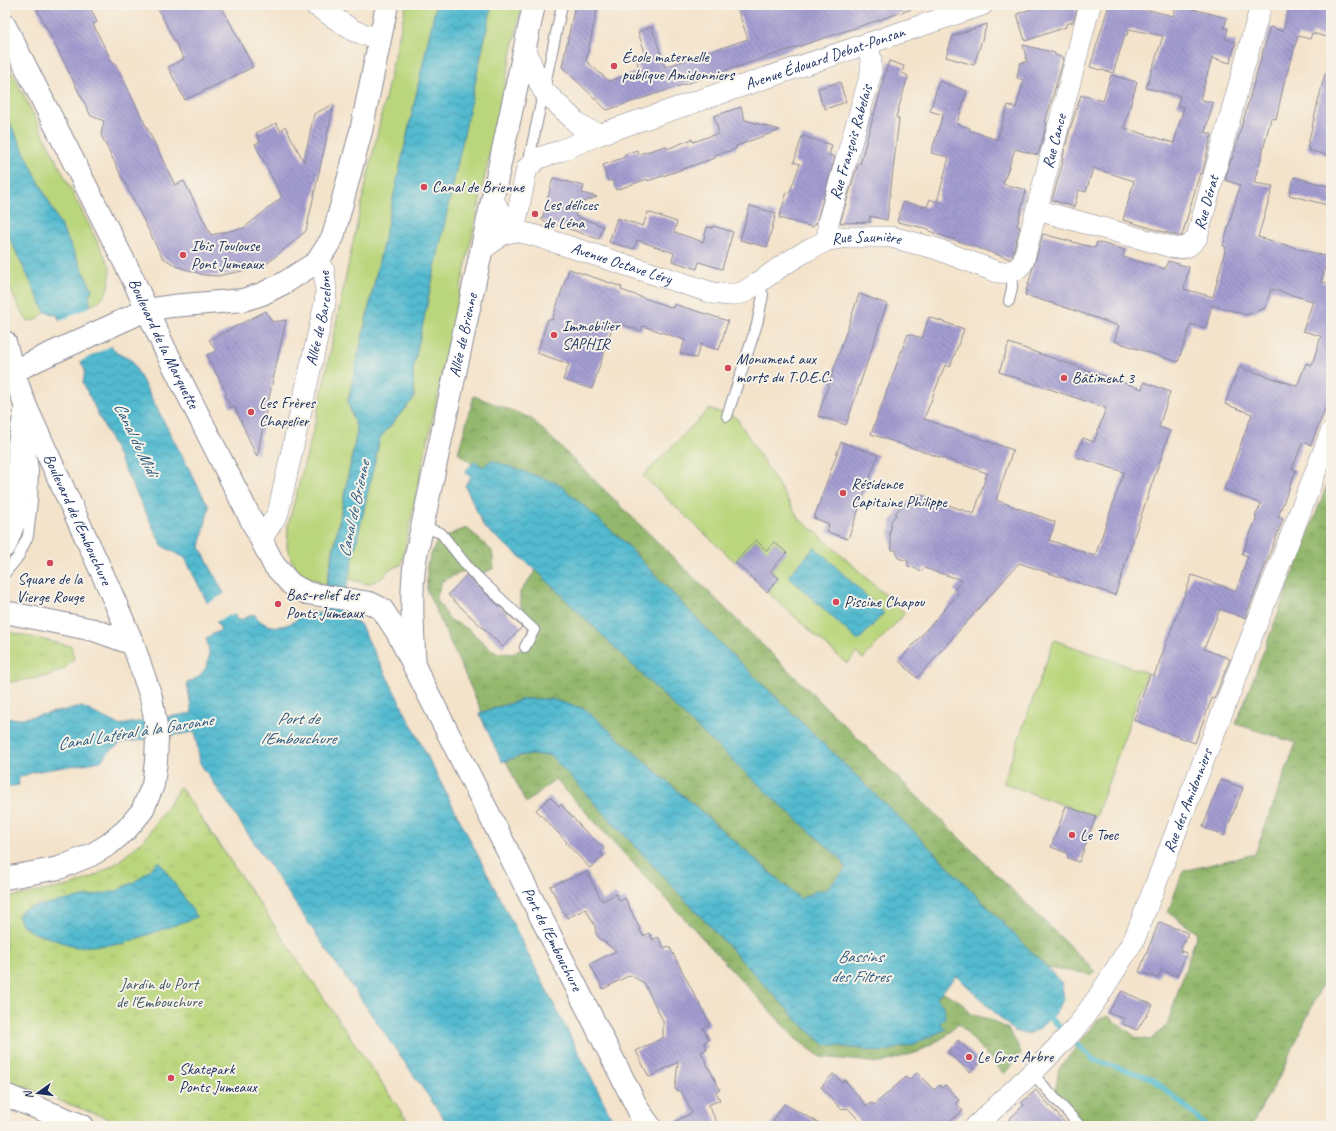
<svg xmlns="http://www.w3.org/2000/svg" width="1336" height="1131" font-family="Caveat,sans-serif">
	<defs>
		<pattern id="forest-crowns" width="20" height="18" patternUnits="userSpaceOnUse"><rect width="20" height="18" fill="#93b76c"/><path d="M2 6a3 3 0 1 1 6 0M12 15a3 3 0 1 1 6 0" fill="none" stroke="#77955c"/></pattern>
		<pattern id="park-tufts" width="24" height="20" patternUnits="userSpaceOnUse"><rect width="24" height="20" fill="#bad67c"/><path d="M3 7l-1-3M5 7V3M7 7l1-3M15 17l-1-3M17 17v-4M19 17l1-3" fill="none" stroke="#9fb86e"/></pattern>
		<pattern id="water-waves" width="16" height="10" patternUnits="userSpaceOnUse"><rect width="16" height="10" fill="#52bacf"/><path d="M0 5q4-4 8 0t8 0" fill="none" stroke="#4398ab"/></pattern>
		<pattern id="building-back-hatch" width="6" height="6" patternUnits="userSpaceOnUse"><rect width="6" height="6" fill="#a49dd1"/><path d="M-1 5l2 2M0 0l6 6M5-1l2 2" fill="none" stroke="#8580ad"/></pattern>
	</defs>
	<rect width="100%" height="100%" fill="#f7f3e8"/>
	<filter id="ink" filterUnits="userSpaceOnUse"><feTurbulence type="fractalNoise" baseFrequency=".025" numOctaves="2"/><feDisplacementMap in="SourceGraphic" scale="8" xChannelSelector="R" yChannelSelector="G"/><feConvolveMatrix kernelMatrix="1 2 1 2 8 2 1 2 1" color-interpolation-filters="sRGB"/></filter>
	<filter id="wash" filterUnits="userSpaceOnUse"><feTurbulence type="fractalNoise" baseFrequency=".012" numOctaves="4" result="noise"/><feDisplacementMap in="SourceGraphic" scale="16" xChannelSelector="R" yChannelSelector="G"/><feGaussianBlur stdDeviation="0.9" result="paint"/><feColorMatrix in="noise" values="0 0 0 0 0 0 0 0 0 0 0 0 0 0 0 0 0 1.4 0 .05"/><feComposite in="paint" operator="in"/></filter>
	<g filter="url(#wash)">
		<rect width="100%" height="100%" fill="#f4e3cb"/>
		<g fill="#bad67c" stroke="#6a826d">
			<path d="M406,5h30l-88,396 9,30 -31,154 -7,-2v-2l-14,-4 -9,-8 -5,-10 -4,-12 1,-22 28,-105 37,-178z"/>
			<path d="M492,5h30l-121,560 -13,5 -4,7 -16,7 -20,-5 32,-141 34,-40 -1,-29z"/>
			<path d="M5,58l105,209c0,19 -1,29 -19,39l-2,-8 3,-9 -87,-176z"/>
			<path d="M5,229l40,83 -8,8 -9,1 -8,-11 -15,-33z"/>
			<path d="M709,409l27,8 64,103 16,12 89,81 -42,46 -7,-6 -9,11 -80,-72 12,-14 -8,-7 15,-18 -11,-11 -8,9 -11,-11 -21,22 -92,-86z"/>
			<path d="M1054,640l93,33 -51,144 -93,-34z"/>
		</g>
		<g fill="url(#forest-crowns)" stroke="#577365">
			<path d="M474,396l57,22 564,553 -4,5 -7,-3 -37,-5 -136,-139 -197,-192 -91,-96 -140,-74 -8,-6 -3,3 -14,-11z"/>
			<path d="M1331,474v491l-50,109 -30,52h-166l-30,-34 4,-23 39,-49 10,-4 29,22 14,2 16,-15 30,-92 -29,-21 15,-41 72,-17 41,-111 -60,-19z"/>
			<path d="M467,528l25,23 2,17 -12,6 -18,-3 -22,10 -6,17 13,21 19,10 26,23 19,2 10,-8 7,-18 -10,-25v-11l16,-22 141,139 165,151 4,9 -21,21 -9,1 -16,8 -215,-190 -35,-10h-26l-42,13 -55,-121v-26l9,-22 19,-11z"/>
			<path d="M523,755h27l251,269 23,20 58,8 32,-8 32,-15 -6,-6 -4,-25 6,-7 19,11 9,12 19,5 19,10 11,18 2,7 -17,20 -46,-51 -12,13 -28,16 -37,11 -60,-6 -25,-18 -241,-260 -29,24 -20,-42z"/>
		</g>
		<g fill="url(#park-tufts)" stroke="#6a826d">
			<path d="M5,631l66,15 3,13 -10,10 -15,7 -44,7z"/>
			<path d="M180,787l231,339h-284l-122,-46v-182l64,-12 24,-9 25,-15 27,-23z"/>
		</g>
		<g fill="url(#water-waves)" stroke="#367496">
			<path d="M436,5h56l-79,364 1,29 -34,40 -40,179 13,3 7,4 256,502h-167l-125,-180 -124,-183 -5,-31 -74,11 -10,7 -10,11 -68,11 -15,6 1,7 -14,2v-68l19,-1 58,-11 37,18 73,-12 -5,-30c21,-9 26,-24 19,-45l15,-8 -36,-72 -23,-12 -79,-163 2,-13 -28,-55 -12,-3 -40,-83v-116l87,176c-3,5 -3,10 -2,15 2,8 20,42 26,48 3,3 11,5 16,9l77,146 -9,40 38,74 16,-7c13,19 38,15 51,-3l16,3 36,-183 -9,-29z"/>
			<path d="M491,460l68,24 64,57 91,96 197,192 150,153 3,16 -7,13 -19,19 -10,4 -14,-3 -57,-55 -21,22 8,9 1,11 -5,5 6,6 -32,15 -32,8 -58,-8 -23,-20 -251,-269h-27l-21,7 -23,-49 45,-14h26l35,10 215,190 16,-8 9,-1 21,-21 -4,-9 -69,-62 -96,-89 -141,-139 -52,-43 -19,-42 6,-7 -6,-7 10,-10 8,6z"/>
			<path d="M815,547l69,66 -26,28 -70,-65z"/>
			<path d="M159,861l38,56 -75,27 -46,3 -44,-15 -9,-6 -5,-10 4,-6 13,-4 82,-15 22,-12z"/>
		</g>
		<g fill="#f4e3cb">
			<path d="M93,305l20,40 -34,17 -21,-40z"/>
			<path d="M226,593l10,20 -5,3 -1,-1 -15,7 -9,-18z"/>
		</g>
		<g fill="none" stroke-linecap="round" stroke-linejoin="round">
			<path stroke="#52bacf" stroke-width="5.5" d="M1050,1018l44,42 57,18 41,34 13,14"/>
		</g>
		<g id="blocks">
			<g fill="url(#building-back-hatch)">
				<path d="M35,5h54l8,17 -4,2 20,40 2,-1 60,122 9,-4 27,54 33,-7 38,-31 -27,-53 5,-2 -4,-9 20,-10 5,8 4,-5 19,36 10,-48 20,-10 -28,127 -43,36 -46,9 -13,-1 -28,-9 -14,-9 -61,-122 3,-14 -13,-5z"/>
				<path d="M156,5h65l32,62 -68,33 -17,-33 16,-8z"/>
				<path d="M575,5h23l-12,56 23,20 31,-10 -3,-9 10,-4 -9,-26 14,-5 13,40 83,-28 -12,-34h179v3l-308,102 -45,-43z"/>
				<path d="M1043,5h35l-5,17 -7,2v3l-41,14 -8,-27z"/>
				<path d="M1109,5h27v2l37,9 4,-11h16l-1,4 35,9 -3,10 4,1 -3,10 11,3 -6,21 -18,-5 -12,41 13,4 -8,29 7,2 -10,40 -2,-1 -18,63h-4l-55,-16 11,-39 -31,-10 -10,-3 -7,24 -7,-2 -5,17 -22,-7 11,-38 -1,-1 8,-32 11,-34 22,6 8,-26 26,7 -13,46 50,15 10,-36 -7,-2 3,-9 -34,-8 17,-52 -34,-7 -2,6h-2l-12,38 -23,-6z"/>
				<path d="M1290,5h41v33l-19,-5 -2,6 -12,-3 -13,43 -9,40 -5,-1 -11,44 -6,21 19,3 -15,51 70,20 -7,25 10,2v110l-20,51 -8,-3 -11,27 4,1 -18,47 5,2 -38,99 -25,-9 -16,40 26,10 -16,40 -2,-1 -17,45 -61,-23 16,-46 4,2 38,-101 44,16 12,-35 -6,-2 15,-37h-2l6,-13 -37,-15 28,-75 -27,-10 14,-37 58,19 9,-23 6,2 9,-29 -18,-5 10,-30 -42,-12 -6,19 -16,6h-2v1l-35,-10 -6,23 -15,-4 -13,38 -64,-21 5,-15 -58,-20 -36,-11 18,-61 52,14 2,-6 28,8 -2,7 42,12 3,-8 21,6 -5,22 29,8 13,-50 -3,-1 17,-61 -15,-5 6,-21h1l38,-132 13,4z"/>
				<path d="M987,24l-13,41 -28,-8 7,-21z"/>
				<path d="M1023,45l32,8v2l9,3 -19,65h2l-9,32 -23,-6 -12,35 23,6 -9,36 3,1 -8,30 -2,2 -81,-28v-2l-32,-7 6,-20 24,5 3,-8 7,3 12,-45 -18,-4 12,-38 -13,-4 9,-30 28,10 -10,33 13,4 -1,2 28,10 11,-35 8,3 8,-28 -7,-2 3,-15 7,-1z"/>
				<path d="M889,61l15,5 -2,7 6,3 -12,41 3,2 -12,101 -17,-4v6l-30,1 18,-59h2z"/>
				<path d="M1325,73h6v83l-23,-6 1,-2h-2z"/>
				<path d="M840,82l6,20 -21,7 -1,-4h-2l-4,-17z"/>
				<path d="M741,107l4,13 35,10 -44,16v3l-22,6 1,3 -67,23 -1,-2 -31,11 -3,-10 -5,1 -5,-16 22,-8v-3l12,-4 2,4 27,-8 1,3 25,-10 1,3 26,-9 -5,-17z"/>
				<path d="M802,136l30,9 -3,10 6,2 -19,67h-2l-1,3 -34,-9 8,-26h3l10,-28 -6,-2z"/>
				<path d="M1294,177l37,10v19l-42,-11z"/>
				<path d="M553,178l31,8 -2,7 15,4 -22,8 3,1 -3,10 28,10 -4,13 -57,-19z"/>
				<path d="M750,206l26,7 -9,34 -27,-7z"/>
				<path d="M648,212l29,10 -3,10 29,10 4,-15 5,1 1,-2 20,6 -11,37 -23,-7 -2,7 -25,-8 2,-8 -37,-13 -3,9 -25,-7 8,-24 26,8z"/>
				<path d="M569,269l53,18 -1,3 52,18 1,-4 54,17 -9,29 -18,-6 -5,14 -16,-5 5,-13 -42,-14 -2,5 -27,-9 -22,67 -29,-9 6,-16 -32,-11 11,-34 4,1z"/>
				<path d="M859,294l28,10 -41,121 -28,-9z"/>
				<path d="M266,311l6,11 14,-2 -21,96 -8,41 -23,-51 -3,2 -6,-13 2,-1 -20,-39 9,-4 -7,-11z"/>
				<path d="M929,317l35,12 -14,38 -5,-2 -21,54 89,31 -17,50 59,22 -6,18 46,16 29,-84 -48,-15 7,-19 11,4 12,-34 -107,-36 10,-29 133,46 2,-7 26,10 -11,35 11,4 -46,135h1l-10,29 -96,-32 -102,115 -18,-17 59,-67 -4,-4 8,-10 -38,-12 -2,3 -14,-5v-5l-10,-3 -2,-8h-4l-3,-19 2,-1v-9l5,-6v-3l14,-12 2,2 6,-8 56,20 13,-41 -116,-39 37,-100 14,4z"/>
				<path d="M841,442l37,13 -30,84 -21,-7 2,-8 -15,-6z"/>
				<path d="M756,540l11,11 7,-9 13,11 -17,18 9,7 -12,14 -32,-30z"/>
				<path d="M466,575l56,52 -19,20 -55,-52z"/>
				<path d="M1221,780l22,8 -19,48 -21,-9z"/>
				<path d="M550,797l9,9 2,-2 20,23 23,22 -3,4 3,3 -14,12 -24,-25 1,-1 -31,-32z"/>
				<path d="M1066,806l30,11 -17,45 -11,-4 -1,-5 -16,-6z"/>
				<path d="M587,872l15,29 14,-7 4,7 5,-3 18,38 6,-3 4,7 5,-3 6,11 5,-2 41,78 -7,4 6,12 -5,2 3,7 -6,3 19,38 -4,2 4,8 -12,5 11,21h-53l26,-13 -10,-20 -7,-4 3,-27 -29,15 -13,-26 27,-13v-17l-19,-38 -14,-8 -27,14 -13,-25 26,-13 -18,-14 -2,-4 -1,-7 -9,-17 -19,9 -17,-32z"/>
				<path d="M1159,922l29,11 -8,18 7,2 -10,23 -16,-6 -3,8 -19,-6z"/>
				<path d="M1122,991l31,14 -16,25 -14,-6 2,-5 -17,-6z"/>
				<path d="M958,1040l23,22 -11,10 -22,-20z"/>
				<path d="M917,1073l17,17 6,-5 2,3 3,-3 14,15 -3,3 7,8 -19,15h-80l-16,-18 -7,1 -20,-22 12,-13 9,8 3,-2 21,26 6,-3 2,2 32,-28 3,3z"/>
				<path d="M1036,1090l32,36h-66l22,-21 -2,-3z"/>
				<path d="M784,1104l41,22h-55z"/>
			</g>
		</g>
	</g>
	<g filter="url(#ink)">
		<use href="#blocks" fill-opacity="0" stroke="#888994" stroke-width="1"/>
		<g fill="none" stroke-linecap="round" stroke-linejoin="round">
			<defs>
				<g id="service">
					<path d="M528,164l34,-159"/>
					<path d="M1009,301l3,-13v-16"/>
					<path d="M727,416l30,-92 6,-29 -5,-12"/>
					<path d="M423,527l18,6 30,38 63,59 -9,17"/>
					<path d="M5,573l13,-16 10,-21 4,-35 1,-32 -5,-28"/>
					<path d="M1032,1073l48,53"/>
				</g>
				<g id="minor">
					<path d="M315,5l39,26 25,8"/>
					<path d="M525,47l8,22 10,21 32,31 8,7 17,6"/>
					<path id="s1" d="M493,199l11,21 10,11 19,4 180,58 16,2 13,-2 16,-10 25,-18 25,-15 20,-10 20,-3h43l43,11 63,24c11,1 20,0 26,-10l67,-257"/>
					<path id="s2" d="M1037,210l138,38c12,0 15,-1 22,-11l64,-232"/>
					<path id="s3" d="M514,231l13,-63 12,-10 21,-7 40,-17 382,-129"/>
					<path id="s4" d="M828,240v-17l43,-150v-14l-4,-15"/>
					<path d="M482,250l19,-15 13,-4"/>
					<path id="s5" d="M261,540l17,-27 47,-210 1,-12 -2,-20 -7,-9"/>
					<path id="s6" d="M976,1126l64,-61 31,-32 13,-16 16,-23 34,-54 197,-508"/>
				</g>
				<g id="secondary">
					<path d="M13,372l26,-13 107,-49 26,-4 71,-6 19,-6 22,-11 33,-21 16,-25 28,-106 26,-126"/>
					<path id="s7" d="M415,668c-2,-36 -5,-72 0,-108l119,-555"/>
				</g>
				<g id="primary">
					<path id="s8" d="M5,26l126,249 33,72 110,218 17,19 16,9 63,10 12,6 15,23 242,479 5,15"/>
					<path id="s9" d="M5,342l8,30 13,35 83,181 24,56 18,53 4,22 2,18 -1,24 -3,24 -11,26 -16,19 -18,15 -17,10 -32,13 -54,10"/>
					<path d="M5,546l11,-29 3,-34v-40l7,-36"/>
					<path d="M5,612l89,18 39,14"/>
				</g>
				<g id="motorway">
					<path d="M5,1095l78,31"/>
					<path d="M639,1111l11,15"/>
				</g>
			</defs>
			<use href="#service" stroke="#888994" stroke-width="12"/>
			<use href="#minor" stroke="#888994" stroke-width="22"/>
			<use href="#secondary" stroke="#888994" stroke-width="24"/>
			<use href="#primary" stroke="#888994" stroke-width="24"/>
			<use href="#motorway" stroke="#888994" stroke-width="24"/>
			<use href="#service" stroke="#fff" stroke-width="10"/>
			<use href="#minor" stroke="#fff" stroke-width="21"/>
			<use href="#secondary" stroke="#fff" stroke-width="22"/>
			<use href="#primary" stroke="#fff" stroke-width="22"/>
			<use href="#motorway" stroke="#fff" stroke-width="22"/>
		</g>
	</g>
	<g fill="#d1495b" stroke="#f7f3e8" stroke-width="1.5">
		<circle cx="614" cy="66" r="4"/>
		<circle cx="424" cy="187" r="4"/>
		<circle cx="535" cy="214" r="4"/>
		<circle cx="183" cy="255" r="4"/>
		<circle cx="554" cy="335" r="4"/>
		<circle cx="728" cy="368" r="4"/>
		<circle cx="1064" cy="378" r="4"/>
		<circle cx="251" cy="412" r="4"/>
		<circle cx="843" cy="493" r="4"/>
		<circle cx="50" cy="563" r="4"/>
		<circle cx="836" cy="602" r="4"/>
		<circle cx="278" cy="604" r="4"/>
		<circle cx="1072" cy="835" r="4"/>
		<circle cx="969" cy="1057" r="4"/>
		<circle cx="171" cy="1078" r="4"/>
	</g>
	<g text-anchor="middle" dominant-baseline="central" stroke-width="4" stroke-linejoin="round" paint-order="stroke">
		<g font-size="16" fill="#1b2f5e" stroke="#f7f3e8" text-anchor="start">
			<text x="622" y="57">École maternelle<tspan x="622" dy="18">publique Amidonniers</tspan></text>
			<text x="432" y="187">Canal de Brienne</text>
			<text x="543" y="205">Les délices<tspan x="543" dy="18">de Léna</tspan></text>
			<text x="191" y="246">Ibis Toulouse<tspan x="191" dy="18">Pont Jumeaux</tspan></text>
			<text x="562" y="326">Immobilier<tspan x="562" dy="18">SAPHIR</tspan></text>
			<text x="736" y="359">Monument aux<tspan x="736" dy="18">morts du T.O.E.C.</tspan></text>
			<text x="1072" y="378">Bâtiment 3</text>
			<text x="259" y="403">Les Frères<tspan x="259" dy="18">Chapelier</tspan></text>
			<text x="851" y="484">Résidence<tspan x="851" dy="18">Capitaine Philippe</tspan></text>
			<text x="50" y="579" text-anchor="middle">Square de la<tspan x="50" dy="18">Vierge Rouge</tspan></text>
			<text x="286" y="595">Bas-relief des<tspan x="286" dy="18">Ponts Jumeaux</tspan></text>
			<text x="844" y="602">Piscine Chapou</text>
			<text x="1080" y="835">Le Toec</text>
			<text x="977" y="1057">Le Gros Arbre</text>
			<text x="179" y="1069">Skatepark<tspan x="179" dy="18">Ponts Jumeaux</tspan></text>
		</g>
		<g font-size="16" fill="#1b2f5e" stroke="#f7f3e8">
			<text stroke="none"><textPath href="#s3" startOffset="383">Avenue Édouard Debat-Ponsan</textPath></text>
			<text stroke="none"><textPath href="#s1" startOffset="707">Rue Cance</textPath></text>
			<text stroke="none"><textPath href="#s4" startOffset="101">Rue François Rabelais</textPath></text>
			<text stroke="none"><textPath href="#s2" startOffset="205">Rue Dérat</textPath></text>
			<text stroke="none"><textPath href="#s1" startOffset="416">Rue Saunière</textPath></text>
			<text stroke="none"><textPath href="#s1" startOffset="151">Avenue Octave Léry</textPath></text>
			<text stroke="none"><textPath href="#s5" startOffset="231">Allée de Barcelone</textPath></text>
			<text stroke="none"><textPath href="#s7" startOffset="338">Allée de Brienne</textPath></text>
			<text stroke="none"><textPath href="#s8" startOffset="355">Boulevard de la Marquette</textPath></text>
			<text stroke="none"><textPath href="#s9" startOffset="192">Boulevard de l'Embouchure</textPath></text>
			<text stroke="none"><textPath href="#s6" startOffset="395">Rue des Amidonniers</textPath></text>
			<text stroke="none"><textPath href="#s8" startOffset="1095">Port de l'Embouchure</textPath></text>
		</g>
		<g font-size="16" fill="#435966" stroke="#f7f3e8">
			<text x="159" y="984">Jardin du Port<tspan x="159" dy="18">de l'Embouchure</tspan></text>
		</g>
		<g font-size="17" font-style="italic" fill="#2c5980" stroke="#f7f3e8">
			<text transform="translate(136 439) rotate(64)">Canal du Midi</text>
			<text transform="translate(354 509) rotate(-78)">Canal de Brienne</text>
			<text x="298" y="718">Port de<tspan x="298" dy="20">l'Embouchure</tspan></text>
			<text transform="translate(135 732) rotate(-9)">Canal Latéral à la Garonne</text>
			<text x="860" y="956">Bassins<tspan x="860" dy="20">des Filtres</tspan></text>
		</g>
	</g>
	<rect width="1336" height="1131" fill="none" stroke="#f7f3e8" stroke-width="20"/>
	<g transform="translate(38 1093) rotate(256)" stroke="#f7f3e8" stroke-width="3" paint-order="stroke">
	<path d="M0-3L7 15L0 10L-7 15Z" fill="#1b2f5e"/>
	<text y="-6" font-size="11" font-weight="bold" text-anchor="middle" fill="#1b2f5e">N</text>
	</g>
</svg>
